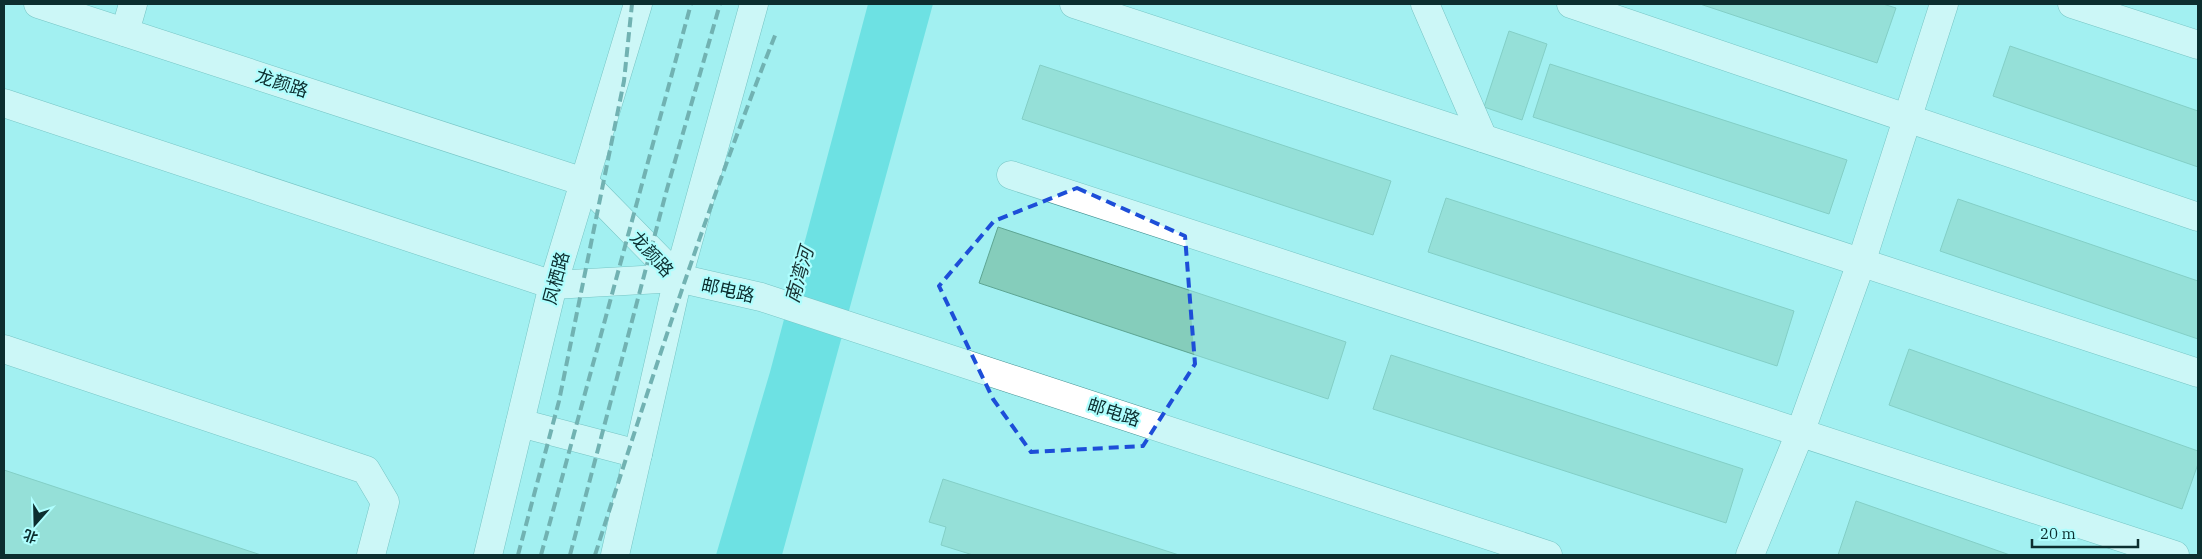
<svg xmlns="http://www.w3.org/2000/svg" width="2202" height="559" font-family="'IBM Plex Serif','Noto Sans SC',serif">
	<rect width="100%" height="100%" fill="#a2f0f1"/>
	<path fill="#2ecfd2" d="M868,4h65l-151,551h-66l54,-183z"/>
	<g fill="#85cdbb" stroke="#5da593">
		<path d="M1700,4h183l13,4 -19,55z"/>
		<path d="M1509,31l38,13 -25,76 -38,-13z"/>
		<path d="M2010,46l188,65v56l-205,-71z"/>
		<path d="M1550,64l297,96 -18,54 -296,-97z"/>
		<path d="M1040,65l351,116 -18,54 -351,-116z"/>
		<path d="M1446,198l348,113 -17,55 -349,-114z"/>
		<path d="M1958,199l240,82v58l-258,-88z"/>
		<path d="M998,227l348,115 -18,57 -349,-116z"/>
		<path d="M1909,349l289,102v13l-16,45 -293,-104z"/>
		<path d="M1391,355l352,114 -17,54 -353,-114z"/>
		<path d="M4,470l257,85h-257z"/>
		<path d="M943,479l236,76h-206l-32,-10 5,-18 -17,-5z"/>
		<path d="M1856,501l154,54h-172z"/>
	</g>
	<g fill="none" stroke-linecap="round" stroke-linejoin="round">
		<defs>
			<g id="minor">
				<path d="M38,4l546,178 94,96"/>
				<path d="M1074,4l1124,369"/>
				<path d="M1425,4l58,134"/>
				<path d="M1571,4l627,213"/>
				<path d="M2072,4l126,41"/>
				<path d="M125,32l8,-28"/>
				<path d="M4,103l549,182 125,-7 83,19 787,258"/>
				<path d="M1011,175l1164,380"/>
				<path d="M4,349l362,121 19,32 -14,53"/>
				<path d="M1750,555l50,-122 61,-170 83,-259"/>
			</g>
			<g id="major">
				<path d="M520,423l118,31"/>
				<path d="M488,555l65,-270 85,-281"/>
				<path d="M615,555l63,-277 76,-274"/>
			</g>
		</defs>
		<use href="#minor" stroke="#419091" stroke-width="29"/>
		<use href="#major" stroke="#419091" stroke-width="29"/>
		<use href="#minor" stroke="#fff" stroke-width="28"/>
		<use href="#major" stroke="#fff" stroke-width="28"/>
		<g stroke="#376667" stroke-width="4" stroke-dasharray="10 5" stroke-linecap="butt">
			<path d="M518,555l41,-154 65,-320 8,-77"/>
			<path d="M541,555l150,-551"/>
			<path d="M570,555l97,-366 53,-185"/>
			<path d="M595,555c56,-175 113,-351 181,-522"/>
		</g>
	</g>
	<path d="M0 0H2202V559H0ZM1077,188l108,48 10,128 -52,82 -112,6 -38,-53 -54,-113 55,-65z" fill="#a2f0f1" fill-opacity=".55" fill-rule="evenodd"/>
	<path fill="none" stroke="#1d4ed8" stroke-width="4" stroke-dasharray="10 6" stroke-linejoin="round" d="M1077,188l108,48 10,128 -52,82 -112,6 -38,-53 -54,-113 55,-65z"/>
	<g text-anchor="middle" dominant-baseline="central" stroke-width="4.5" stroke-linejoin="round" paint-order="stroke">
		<g font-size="18" fill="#0c2e2f" stroke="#affefe">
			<text transform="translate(282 83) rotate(18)">龙颜路</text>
			<text transform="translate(652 254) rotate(48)">龙颜路</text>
			<text transform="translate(556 278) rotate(-75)">凤栖路</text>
			<text transform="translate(728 290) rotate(13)">邮电路</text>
			<text transform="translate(1114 412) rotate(18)">邮电路</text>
		</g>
		<g font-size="19" font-style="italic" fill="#183131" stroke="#affefe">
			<text transform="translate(799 275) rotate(-74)">南湾河</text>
		</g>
	</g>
	<rect width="2202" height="559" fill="none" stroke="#0c2e2f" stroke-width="10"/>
	<g transform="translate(35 524) rotate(200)" stroke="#affefe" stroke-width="4" paint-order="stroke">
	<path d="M0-4L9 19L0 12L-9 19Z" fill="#0c2e2f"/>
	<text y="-8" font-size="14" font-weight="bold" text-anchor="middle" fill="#0c2e2f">北</text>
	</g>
	<path d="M2032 539v8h106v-8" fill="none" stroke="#0c2e2f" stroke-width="2.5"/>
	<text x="2040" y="539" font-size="15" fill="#0c2e2f" stroke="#affefe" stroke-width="4" paint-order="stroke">20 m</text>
</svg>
